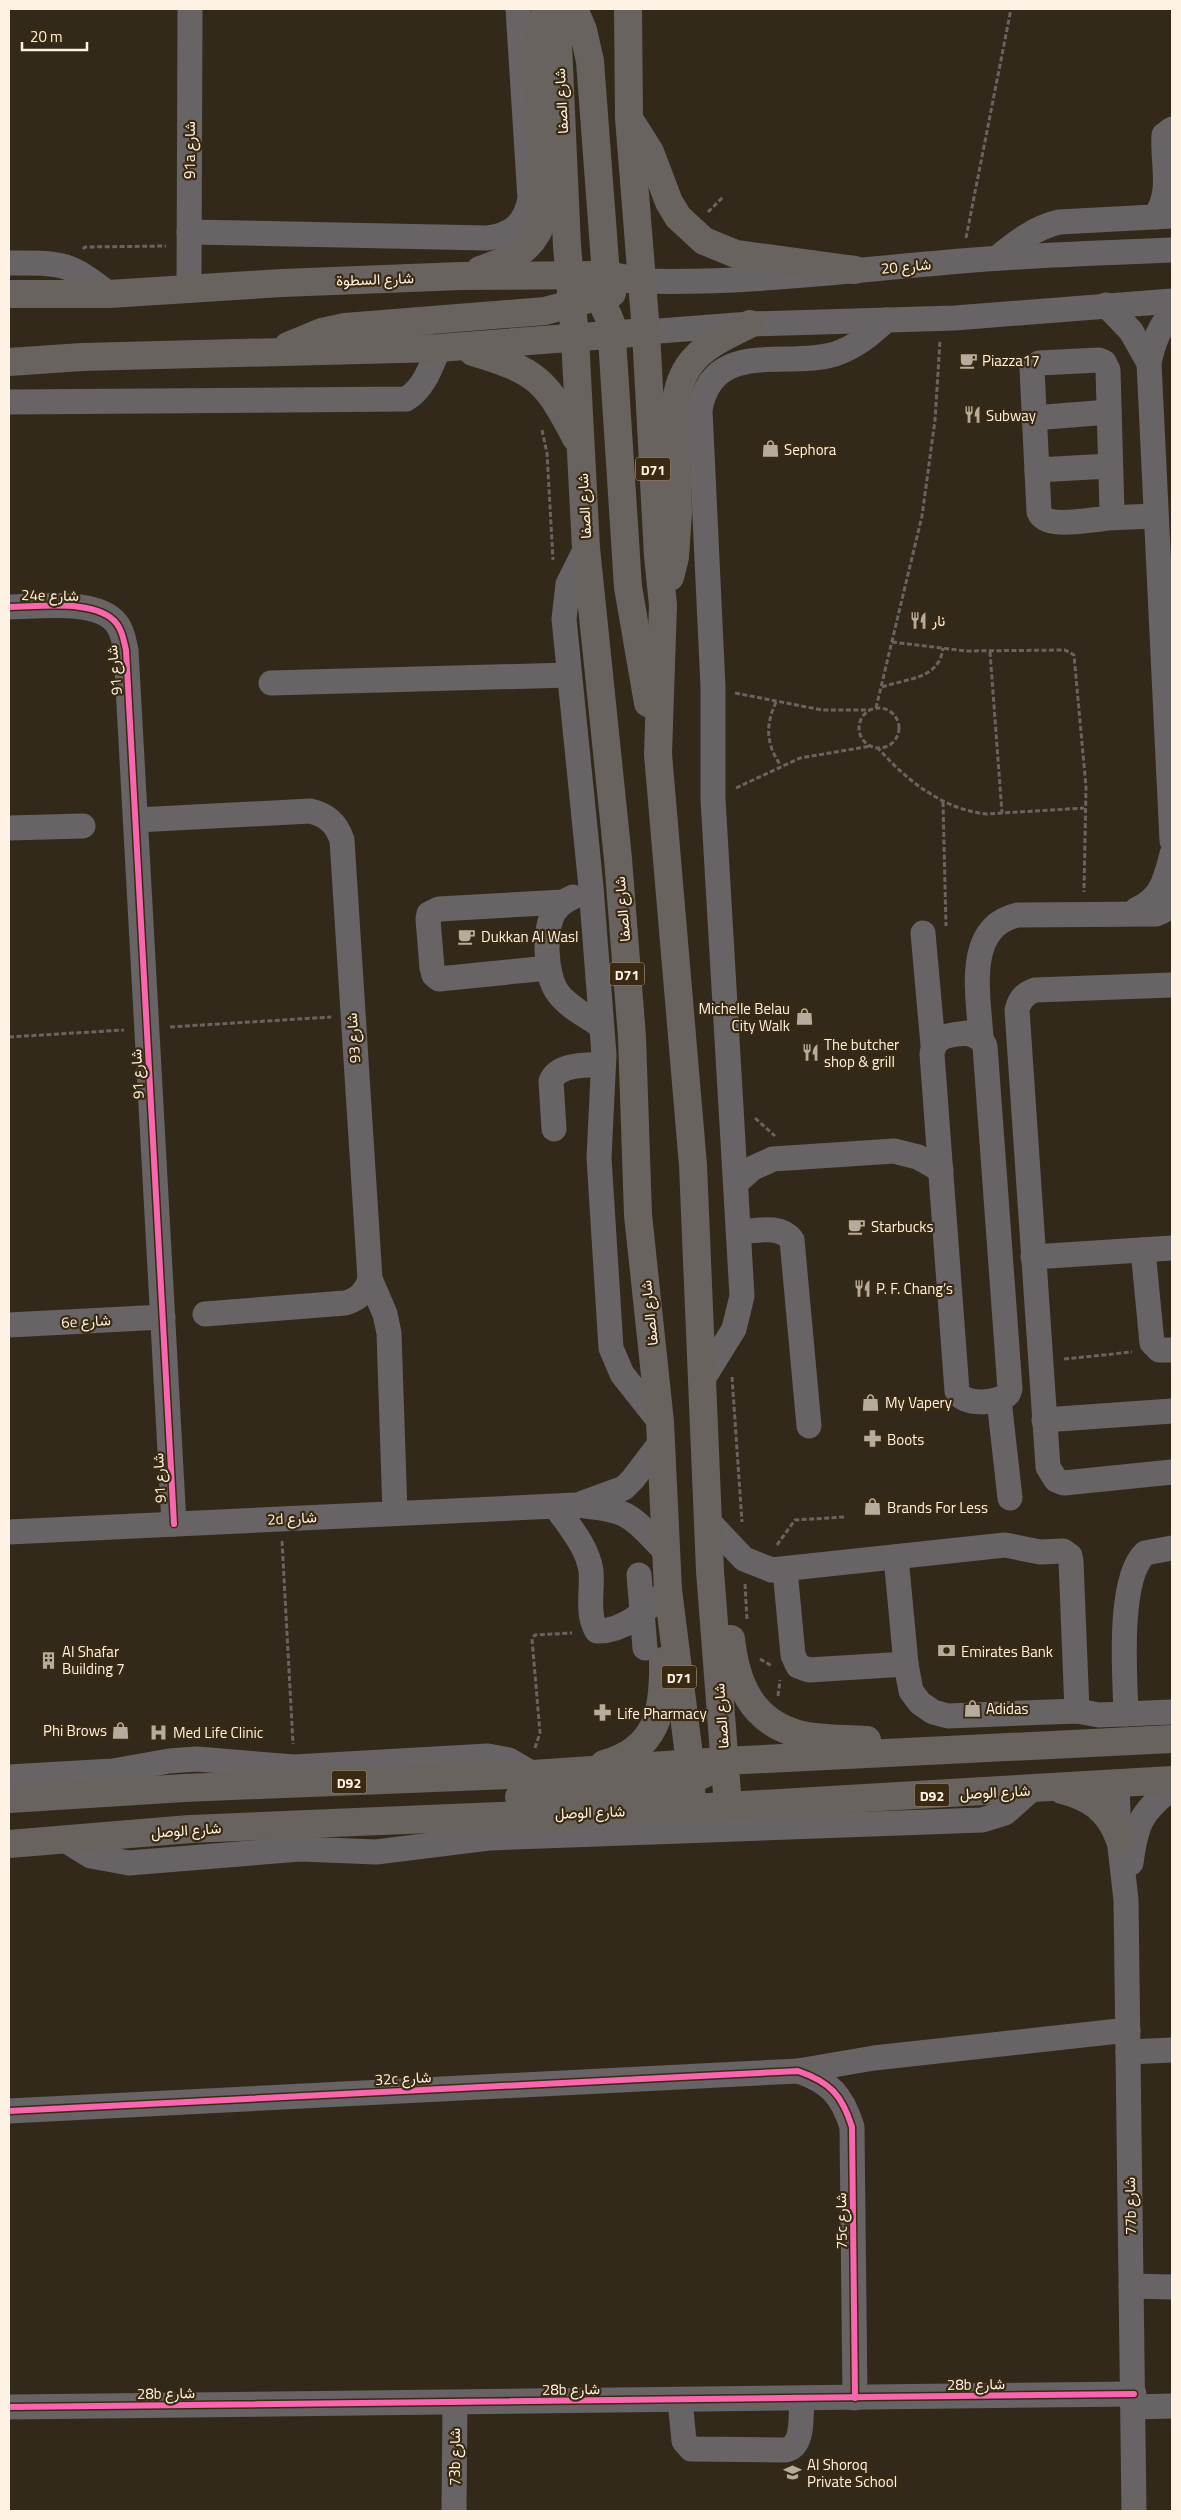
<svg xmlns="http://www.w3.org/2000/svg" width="1181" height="2520" font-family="'Titillium Web',Vazirmatn,sans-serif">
	<rect width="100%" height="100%" fill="#32291b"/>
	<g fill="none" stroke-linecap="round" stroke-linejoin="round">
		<g stroke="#69645f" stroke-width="3" stroke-dasharray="5 2.5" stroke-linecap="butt">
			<path d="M708,212l15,-15"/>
			<path d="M966,238l45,-229"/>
			<path d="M83,249l2,-2 81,-1"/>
			<path d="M542,430l5,23 6,107"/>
			<path d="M892,642l74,9 99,-1 9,5 12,132 -2,105"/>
			<path d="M990,652l12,161"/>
			<path d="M882,687c25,-9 57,-7 61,-39"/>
			<path d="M735,693l87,17h48"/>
			<path d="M776,702c-11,24 -10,42 5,64"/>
			<path d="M876,708l46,-192 13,-96 5,-79"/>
			<circle cx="879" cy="728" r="20"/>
			<path d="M877,747c29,33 65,62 109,67l98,-6"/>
			<path d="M736,788l64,-30 71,-12"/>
			<path d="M943,802l3,124"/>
			<path d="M170,1027l161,-10"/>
			<path d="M9,1037l115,-7"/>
			<path d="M755,1118l20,18"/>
			<path d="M1064,1359l68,-7"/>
			<path d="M732,1377l10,145"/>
			<path d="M282,1541l11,203"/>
			<path d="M777,1545l18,-25 50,-3"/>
			<path d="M745,1584l2,36"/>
			<path d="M760,1659l12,7"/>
			<path d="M778,1696l2,-16"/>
			<path d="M535,1748l5,-15 -8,-94 3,-4 37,-2"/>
		</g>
		<g stroke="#686364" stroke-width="25">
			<path d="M1155,217c18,-26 7,-53 9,-82l8,-6"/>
			<path d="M189,232l298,6c25,-3 38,-14 43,-39l-12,-190"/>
			<path d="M997,258c20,-16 37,-30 62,-36l113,-6"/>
			<path d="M9,263c52,0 58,-2 100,31"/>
			<path d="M640,281c107,3 214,-11 321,-20 70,-6 141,-8 211,-11"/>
			<path d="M189,290l1,-281"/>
			<path d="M1106,305l25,26 18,32"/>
			<path d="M1172,312c-13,15 -19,31 -23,51l23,478"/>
			<path d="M646,332l104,-8 205,-6 217,-17"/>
			<path d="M1099,360l5,2 4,8 4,142 -6,6 -5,1c-15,1 -55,10 -62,-7l-7,-143 7,-6z"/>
			<path d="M9,402l397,-3c18,-10 25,-33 33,-51"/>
			<path d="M1033,418l76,-6"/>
			<path d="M1037,470l73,-4"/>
			<path d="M1106,518l50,-2"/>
			<path d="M586,548l-18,36 -4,35 27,268 13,168 -5,103 12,190 11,26 38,48"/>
			<path d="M9,607c29,0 89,-9 108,17 6,8 7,18 9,26l48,874"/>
			<path d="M271,683l298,-8"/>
			<path d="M137,820l173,-9c17,4 26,12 32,29l28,439c-4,13 -11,20 -25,24l-140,11"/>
			<path d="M9,828l74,-2"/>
			<path d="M573,897c-7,3 -13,7 -18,14 -12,17 -10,65 3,82 10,14 29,23 43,33"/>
			<path d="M1137,909c25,-10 29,-32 35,-55"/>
			<path d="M923,933l10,112"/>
			<path d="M548,968l-109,11 -5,-4 -2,-7 -4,-49 1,-5 10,-5 124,-7"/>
			<path d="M1172,985l-137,5c-11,4 -15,9 -18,20l31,457 8,13 8,3 108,-11"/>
			<path d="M968,1033l13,6 4,7 25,343 -2,5c-10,10 -46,12 -51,-3l-25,-337c3,-20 19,-19 36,-21z"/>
			<path d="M981,1039c-2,-42 -18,-112 37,-124l138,-1 7,-3 9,-9"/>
			<path d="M554,1129l-3,-48c8,-18 35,-15 52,-17"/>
			<path d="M736,1183l17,-15 20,-9 121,-8 24,6 23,13"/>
			<path d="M739,1232c18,-1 41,-8 53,8l17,186"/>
			<path d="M1143,1250l9,93 7,7h13"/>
			<path d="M1033,1257l139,-9"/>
			<path d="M370,1279l15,35 4,19 6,180"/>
			<path d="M9,1325l154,-8"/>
			<path d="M703,1379l31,-50 8,-33 -29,-497v-112l-13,-277c12,-72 86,-41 135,-56 21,-7 36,-20 51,-34"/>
			<path d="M999,1400l11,98"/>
			<path d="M1044,1420l128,-9"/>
			<path d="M583,1503l41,-15 9,-9 28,-37"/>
			<path d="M556,1507c12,18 32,40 35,64 2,20 -5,42 6,60 29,1 52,-24 71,-41"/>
			<path d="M708,1521l36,38 28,11 233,-25 35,7 23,-1 7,5 1,5 6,150"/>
			<path d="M9,1532l567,-27c54,5 53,9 90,47"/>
			<path d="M896,1557l10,107 5,27 9,12 13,9 15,4 129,-5 22,4 73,-3"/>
			<path d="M785,1570l8,85 5,11 11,4 97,-6"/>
			<path d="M639,1575l6,73"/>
			<path d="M1126,1714c-1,-37 -9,-134 19,-161l27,-5"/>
			<path d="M9,1777l104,-6 56,-10 28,-2 97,8 194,-11 21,4 24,14"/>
			<path d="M1117,1784l2,54 7,62 8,611"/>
			<path d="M65,1840l26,16 38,7 171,-14 76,3 113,-14 493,-18 23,-7 26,-23"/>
			<path d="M1131,1863c5,-39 10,-51 41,-75"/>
			<path d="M1128,2052l44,-2"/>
			<path d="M798,2071c32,11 44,24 54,56l3,271"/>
			<path d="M9,2111l789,-40 76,-13 254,-28"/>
			<path d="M1131,2286l41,1"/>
			<path d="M680,2400l4,41 7,8 95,1c19,-5 14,-35 16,-51"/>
			<path d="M9,2407l1125,-13"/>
			<path d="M1134,2407l38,-1"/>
			<path d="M454,2511l1,-108"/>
		</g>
		<g stroke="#696360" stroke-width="28">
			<path d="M559,9l-1,35 9,202 8,92 11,210 32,311 14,178 6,178 22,207 8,168 22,173 2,45"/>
			<path d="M574,9l9,21 7,31 16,214 6,18"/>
			<path d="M628,9l1,109 17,214 12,224 5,49 -5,149 35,411 17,406 18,235"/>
			<path d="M633,125l17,27 19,50 9,15 26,24 32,13 119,16"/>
			<path d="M480,270c34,-12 53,-19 65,-55l-9,-163 4,-26 7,-17"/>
			<path d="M569,276c22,11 34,24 42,47l17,264 20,116"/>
			<path d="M9,294h100l173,-11 179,-7 145,-1 34,6"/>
			<path d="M288,346l34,-14 23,-5 200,-16 44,-12"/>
			<path d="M473,352c64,19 73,28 103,86"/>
			<path d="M9,362l73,-5 357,-9 207,-16"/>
			<path d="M670,577l5,-20 3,-45 -3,-101c3,-53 32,-66 75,-87"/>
			<path d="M731,1639c5,44 20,82 67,95 21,6 47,4 69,6"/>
			<path d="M604,1764c54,-15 60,-54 59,-103"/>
			<path d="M1062,1790c28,7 47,20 57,48"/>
			<path d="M519,1797l147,-12 25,-5 15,-7"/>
			<path d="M9,1799l175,-11 349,-14 191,-13 448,-22"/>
			<path d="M9,1844l181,-15 502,-21 480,-28"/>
		</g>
		<defs>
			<g id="cycleway">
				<path d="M9,607c29,0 89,-9 108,17 6,8 7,18 9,26l48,874"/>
				<path d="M9,2111l789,-40c32,11 44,24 54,56l3,271"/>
				<path d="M9,2407l1125,-13"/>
			</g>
		</defs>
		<use href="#cycleway" stroke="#3b2a12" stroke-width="9"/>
		<use href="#cycleway" stroke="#f766af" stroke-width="6"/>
	</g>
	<defs>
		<symbol id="cafe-bare" viewBox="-9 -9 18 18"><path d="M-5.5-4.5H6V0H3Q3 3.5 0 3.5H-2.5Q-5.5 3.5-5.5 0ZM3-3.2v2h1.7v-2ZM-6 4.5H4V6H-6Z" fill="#b6ac9e" stroke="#3b2a12" stroke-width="2.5" paint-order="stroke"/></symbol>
		<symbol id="restaurant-bare" viewBox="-9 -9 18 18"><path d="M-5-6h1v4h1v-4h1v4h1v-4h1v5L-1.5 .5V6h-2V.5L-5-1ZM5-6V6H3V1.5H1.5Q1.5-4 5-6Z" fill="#b6ac9e" stroke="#3b2a12" stroke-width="2.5" paint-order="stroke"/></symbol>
		<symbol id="shop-bare" viewBox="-9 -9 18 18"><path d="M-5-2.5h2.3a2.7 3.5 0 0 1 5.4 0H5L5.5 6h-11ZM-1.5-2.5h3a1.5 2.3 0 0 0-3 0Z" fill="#b6ac9e" stroke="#3b2a12" stroke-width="2.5" paint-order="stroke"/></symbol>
		<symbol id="pharmacy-bare" viewBox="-9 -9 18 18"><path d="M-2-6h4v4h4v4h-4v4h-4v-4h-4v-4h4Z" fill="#b6ac9e" stroke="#3b2a12" stroke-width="2.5" paint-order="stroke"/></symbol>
		<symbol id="bank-bare" viewBox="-9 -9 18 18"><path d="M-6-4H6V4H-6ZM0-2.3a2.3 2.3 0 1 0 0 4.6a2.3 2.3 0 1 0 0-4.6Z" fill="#b6ac9e" stroke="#3b2a12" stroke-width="2.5" paint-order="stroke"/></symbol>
		<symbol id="building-bare" viewBox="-9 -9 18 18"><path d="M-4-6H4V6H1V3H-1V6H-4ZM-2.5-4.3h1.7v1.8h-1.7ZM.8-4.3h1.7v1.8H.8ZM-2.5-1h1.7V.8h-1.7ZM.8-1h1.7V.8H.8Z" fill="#b6ac9e" stroke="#3b2a12" stroke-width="2.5" paint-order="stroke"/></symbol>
		<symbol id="hospital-bare" viewBox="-9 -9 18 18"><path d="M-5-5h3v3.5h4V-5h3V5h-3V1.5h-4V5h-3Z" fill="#b6ac9e" stroke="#3b2a12" stroke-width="2.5" paint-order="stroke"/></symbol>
		<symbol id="school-bare" viewBox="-9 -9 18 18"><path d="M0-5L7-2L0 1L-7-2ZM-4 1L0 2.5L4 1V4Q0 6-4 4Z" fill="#b6ac9e" stroke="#3b2a12" stroke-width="2.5" paint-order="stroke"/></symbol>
	</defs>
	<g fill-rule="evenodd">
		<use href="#cafe-bare" x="956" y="348" width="25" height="25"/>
		<use href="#restaurant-bare" x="960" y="402" width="25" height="25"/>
		<use href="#shop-bare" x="758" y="436" width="25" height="25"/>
		<use href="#restaurant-bare" x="906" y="608" width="25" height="25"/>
		<use href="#cafe-bare" x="454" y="924" width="25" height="25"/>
		<use href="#shop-bare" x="792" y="1004" width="25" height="25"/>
		<use href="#restaurant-bare" x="798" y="1040" width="25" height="25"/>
		<use href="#cafe-bare" x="844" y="1214" width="25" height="25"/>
		<use href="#restaurant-bare" x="850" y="1276" width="25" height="25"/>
		<use href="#shop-bare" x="858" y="1390" width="25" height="25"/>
		<use href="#pharmacy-bare" x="860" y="1426" width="25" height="25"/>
		<use href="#shop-bare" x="860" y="1494" width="25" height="25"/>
		<use href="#bank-bare" x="934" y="1638" width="25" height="25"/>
		<use href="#building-bare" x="36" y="1648" width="25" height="25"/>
		<use href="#shop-bare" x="960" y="1696" width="25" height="25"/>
		<use href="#pharmacy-bare" x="590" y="1700" width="25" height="25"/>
		<use href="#shop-bare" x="108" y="1718" width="25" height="25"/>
		<use href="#hospital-bare" x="146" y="1720" width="25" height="25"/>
		<use href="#school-bare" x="780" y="2460" width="25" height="25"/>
	</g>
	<g text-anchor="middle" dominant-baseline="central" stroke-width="4.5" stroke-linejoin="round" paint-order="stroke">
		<g fill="#3b2a12" stroke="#c3b6a5" stroke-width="1">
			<rect x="635.5" y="457.5" width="35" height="23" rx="4"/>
			<rect x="609.5" y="962.5" width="35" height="23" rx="4"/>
			<rect x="661.5" y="1665.5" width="35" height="23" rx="4"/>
			<rect x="331.5" y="1770.5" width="35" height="23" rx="4"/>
			<rect x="914.5" y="1783.5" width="35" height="23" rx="4"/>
		</g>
		<g font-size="14" font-weight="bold" fill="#fdf2e4">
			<text x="653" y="469">D71</text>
			<text x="627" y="974">D71</text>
			<text x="679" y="1677">D71</text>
			<text x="349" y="1782">D92</text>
			<text x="932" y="1795">D92</text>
		</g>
		<g font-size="15" fill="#fdf2e4" stroke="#3b2a12">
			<text transform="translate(561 101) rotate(-93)">شارع الصفا</text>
			<text transform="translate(189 150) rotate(-90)">91a شارع</text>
			<text transform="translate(906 266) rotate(-5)">شارع 20</text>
			<text transform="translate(375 279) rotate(-2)">شارع السطوة</text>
			<text transform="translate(584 506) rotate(-93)">شارع الصفا</text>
			<text transform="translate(50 595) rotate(1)">24e شارع</text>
			<text transform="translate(114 670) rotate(-96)">شارع 91</text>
			<text transform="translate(622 909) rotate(-95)">شارع الصفا</text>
			<text transform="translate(353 1038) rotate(-94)">شارع 93</text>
			<text transform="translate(137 1074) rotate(-93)">شارع 91</text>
			<text transform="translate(649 1313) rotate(-96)">شارع الصفا</text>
			<text transform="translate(86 1321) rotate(-3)">6e شارع</text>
			<text transform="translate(159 1478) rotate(-93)">شارع 91</text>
			<text transform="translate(292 1518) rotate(-3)">2d شارع</text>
			<text transform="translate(721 1716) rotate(-94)">شارع الصفا</text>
			<text transform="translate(995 1792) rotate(-3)">شارع الوصل</text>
			<text transform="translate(590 1812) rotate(-2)">شارع الوصل</text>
			<text transform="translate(186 1830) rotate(-4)">شارع الوصل</text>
			<text transform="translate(403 2078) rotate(-3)">32c شارع</text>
			<text transform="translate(1130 2206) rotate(-91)">77b شارع</text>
			<text transform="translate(841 2221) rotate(-91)">75c شارع</text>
			<text transform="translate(976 2384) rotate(-1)">28b شارع</text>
			<text transform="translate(571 2389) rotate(-1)">28b شارع</text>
			<text transform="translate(166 2393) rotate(-1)">28b شارع</text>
			<text transform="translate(454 2457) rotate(-90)">73b شارع</text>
		</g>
		<g font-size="15" fill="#fdf2e4" stroke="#3b2a12" text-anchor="start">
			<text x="982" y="360">Piazza17</text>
			<text x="986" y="415">Subway</text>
			<text x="784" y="449">Sephora</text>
			<text x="932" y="620">نار</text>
			<text x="481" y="936">Dukkan Al Wasl</text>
			<text x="790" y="1008" text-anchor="end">Michelle Belau<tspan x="790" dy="17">City Walk</tspan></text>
			<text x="824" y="1044">The butcher<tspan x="824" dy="17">shop &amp; grill</tspan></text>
			<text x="871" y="1226">Starbucks</text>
			<text x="876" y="1288">P. F. Chang’s</text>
			<text x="885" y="1402">My Vapery</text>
			<text x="887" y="1439">Boots</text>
			<text x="887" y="1507">Brands For Less</text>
			<text x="62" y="1651">Al Shafar<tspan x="62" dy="17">Building 7</tspan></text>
			<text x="961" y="1651">Emirates Bank</text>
			<text x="986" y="1708">Adidas</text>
			<text x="617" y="1713">Life Pharmacy</text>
			<text x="107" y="1730" text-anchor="end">Phi Brows</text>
			<text x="173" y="1732">Med Life Clinic</text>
			<text x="807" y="2464">Al Shoroq<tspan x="807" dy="17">Private School</tspan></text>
		</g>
	</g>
	<rect width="1181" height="2520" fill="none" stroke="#fdf2e4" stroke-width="20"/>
	<path d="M22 42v8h65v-8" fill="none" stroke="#fdf2e4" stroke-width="2.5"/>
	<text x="30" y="42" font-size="15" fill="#fdf2e4" stroke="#3b2a12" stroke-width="4" paint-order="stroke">20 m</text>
</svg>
